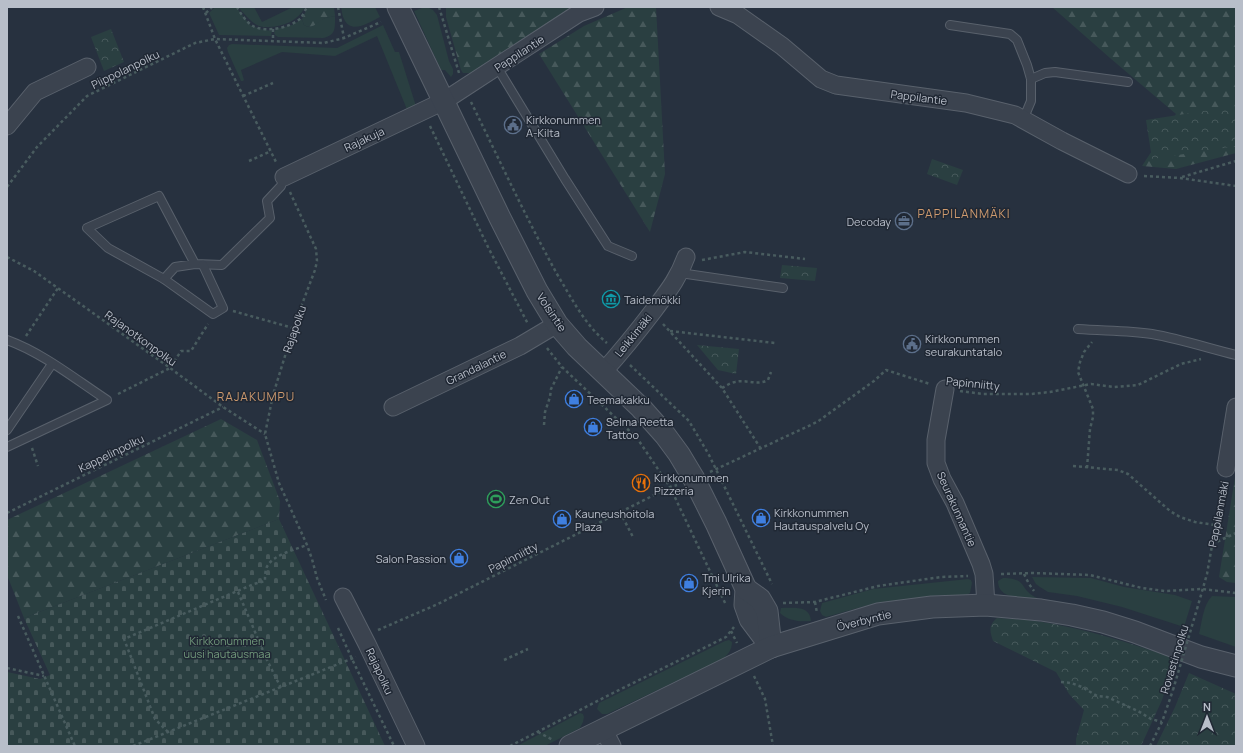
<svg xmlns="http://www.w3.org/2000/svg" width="1243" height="753" font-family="Manrope,sans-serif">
	<defs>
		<pattern id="forest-firs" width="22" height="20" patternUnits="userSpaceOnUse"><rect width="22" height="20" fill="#2a3f41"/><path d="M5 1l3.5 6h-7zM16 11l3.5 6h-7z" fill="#47595b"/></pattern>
		<pattern id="cemetery-stones" width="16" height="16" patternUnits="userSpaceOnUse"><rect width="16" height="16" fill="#2a3f41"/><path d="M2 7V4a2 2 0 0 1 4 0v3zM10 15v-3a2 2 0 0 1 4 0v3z" fill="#47595b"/></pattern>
		<pattern id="park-crowns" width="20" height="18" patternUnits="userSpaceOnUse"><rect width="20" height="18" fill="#2a3f41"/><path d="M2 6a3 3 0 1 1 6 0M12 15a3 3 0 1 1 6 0" fill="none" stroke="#47595b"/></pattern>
	</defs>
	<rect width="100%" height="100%" fill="#27313f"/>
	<g fill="#2a3f41">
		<path d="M215,7h21l14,18 10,4 12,2 -1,5 -52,-1 -10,-22z"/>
		<path d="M238,7h16l8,15 31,-15h12c-7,14 -22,20 -37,20 -3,0 -6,0 -9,-1 -8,-3 -15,-13 -21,-19z"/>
		<path d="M341,7h34l5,10c-10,5 -29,18 -36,2 -2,-3 -2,-8 -3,-12z"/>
		<path d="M427,7l6,3 4,5 12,46 4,8v5l-2,3 -6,-7h-4l-27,-59 8,-3z"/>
		<path d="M335,16c0,13 1,19 -12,22l-45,-1 -3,-2 -1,-2 2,-4 16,-4 10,-6 2,6c9,5 13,-4 21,-7 3,-1 7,-1 10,-2z"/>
		<path d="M383,25l12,27h4l16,51v3l-7,6 -31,-76 -42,20 -53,-4 -41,18 3,10 -1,1h-2l-13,-29 -1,-4 2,-3 3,-1 105,4z"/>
		<path d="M1032,577l59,1 33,9 51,8 17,6 -8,26 -62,-20 -45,-11 -29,-4 -8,-5 -4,-3z"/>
		<path d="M1003,578c25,0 16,12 34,20 -13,0 -39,2 -39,-17z"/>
		<path d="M968,579l3,1 1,3 -2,10 -3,2h-25l-66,8 -50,14 -4,-2 -2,-4 2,-8 51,-14z"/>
		<path d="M1212,596l24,1v50l-37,-13c3,-12 4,-29 13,-38z"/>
		<path d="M781,608c12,0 29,-3 30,13 -11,1 -23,0 -31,-8z"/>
		<path d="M729,640l3,2c0,8 -4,12 -9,17l-116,55h-5l-5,-5 2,-6 126,-62z"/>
		<path d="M580,713l3,1 1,3 -1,5 -3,6 -35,18h-28z"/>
	</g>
	<g fill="url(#forest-firs)">
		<path d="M308,7h26l1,9c-3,1 -7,1 -10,2 -8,4 -12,12 -21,7l-2,-6z"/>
		<path d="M446,7h126l-100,66h-9l-2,-3 -15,-53z"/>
		<path d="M628,7h28l9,167 -15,58 -111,-178 45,-28z"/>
		<path d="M1052,7h184v146l-60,16 -34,-3 34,-52 -66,-56z"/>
		<path d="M221,419l36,21 23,61 -1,18 -255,99 -17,-43v-55z"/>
		<path d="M1236,471v112l-9,-1 -8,-5z"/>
	</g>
	<path fill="url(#cemetery-stones)" d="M279,519l106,227h-378v-74l33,7 10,-4 -26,-57z"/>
	<g fill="url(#park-crowns)">
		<path d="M111,29l13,33 -20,9 -13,-34z"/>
		<path d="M1236,106v40l-84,13 -6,-39z"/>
		<path d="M932,159l31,11 -6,15 -30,-11z"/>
		<path d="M782,265l35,3 -2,13 -35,-3z"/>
		<path d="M697,345l42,4 -3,25 -18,-4z"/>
		<path d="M997,618c13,1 26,1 39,3 48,7 93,22 139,37l-13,42 -21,46h-65v-7l8,-29 -15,-16 -13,-22 -63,-31c-3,-10 -5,-15 4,-23z"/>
		<path d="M1189,673l47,21v52h-80l19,-39z"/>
	</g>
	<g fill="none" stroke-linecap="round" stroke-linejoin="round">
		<defs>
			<g id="service">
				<path d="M950,25l60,9 7,6 10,25 4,14v22l-8,19"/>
				<path d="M497,67l68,112 43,67 24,10"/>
				<path d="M1031,79l14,-6 10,-1 73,10"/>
				<path d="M195,264l-36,-68 -72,32 21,20 56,31 11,-12 20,-3 27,1 48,-47 -3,-17 14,-15 3,-9"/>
				<path d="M680,273l103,15"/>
				<path d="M164,279l49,35 10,-6 -20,-43"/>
				<path d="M1078,329c25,2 50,1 74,5 28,5 56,14 84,21"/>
				<path d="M7,340c36,13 68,39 100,60l-100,47"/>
				<path d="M7,430l45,-66"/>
			</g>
			<g id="minor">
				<path d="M719,7l19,8 44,31 39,33 15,6 130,18 49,12 47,26 66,33"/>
				<path d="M7,126l28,-34 52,-25"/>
				<path d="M284,177l160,-76 135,-88 16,-6"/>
				<path d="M603,372c18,-20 35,-41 51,-62 14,-19 24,-31 32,-53"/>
				<path d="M945,389l-9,51v23l6,16 13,24 26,61 3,10 2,31"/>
				<path d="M393,407l127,-61 37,-22"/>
				<path d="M1226,468l10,-61"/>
				<path d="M343,597l24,47 49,102"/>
				<path d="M603,729l9,17"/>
			</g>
			<g id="tertiary">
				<path d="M398,7l102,211 37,73 20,33 20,23 64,61 24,27 14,19 15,25 22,44 30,66 -1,16 5,14 21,28"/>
				<path d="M746,589l14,10 7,12 4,36"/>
				<path d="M570,746l201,-99 107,-33 54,-7 54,-2 55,5 31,5 31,7 32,10 66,25 35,9"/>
			</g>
		</defs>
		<use href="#service" stroke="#59616c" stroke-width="10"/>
		<use href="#minor" stroke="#59616c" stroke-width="19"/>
		<use href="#tertiary" stroke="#59616c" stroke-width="23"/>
		<g stroke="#495c5f" stroke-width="2.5" stroke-dasharray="3 3" stroke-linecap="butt">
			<path d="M203,7l12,32 61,123"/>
			<path d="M237,7c3,6 10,16 16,19 13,7 37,2 48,-8 2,-3 4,-8 6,-11"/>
			<path d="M338,7l6,31"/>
			<path d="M439,7l20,66"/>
			<path d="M206,13l6,-6"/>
			<path d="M273,29v12"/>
			<path d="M243,96l30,-13"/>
			<path d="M471,102c28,57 55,116 86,172 15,25 28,51 50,69"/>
			<path d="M430,126l58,121 40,77"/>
			<path d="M249,161l22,-10"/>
			<path d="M1144,176l36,2 56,8"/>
			<path d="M1182,177l54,-16"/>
			<path d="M7,187l30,-40 50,-51 108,-53 20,-4 109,4 20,-5 37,-16"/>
			<path d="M290,192l26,57 1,12 -2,9 -22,58 -8,28 -12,39 -8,39 14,49 28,62 5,14 5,19 9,22"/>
			<path d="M7,257l27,14 136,97 53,39 42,27"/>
			<path d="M702,260l43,-8 60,7"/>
			<path d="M233,311l60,17"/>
			<path d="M663,324l59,64 39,61"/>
			<path d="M670,331l105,12"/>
			<path d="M26,336l32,-48"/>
			<path d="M547,348l15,19 75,71 33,49 56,118"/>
			<path d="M630,365l59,56 20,34 63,129"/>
			<path d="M722,388c4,-2 8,-5 13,-6 11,-3 22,4 33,-2l3,-8"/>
			<path d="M960,391l23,3h48l19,-2 41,-8 23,3 24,-2 43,-21 20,-5"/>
			<path d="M118,394l52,-26 11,-17h10l17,-27"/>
			<path d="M544,425l1,-13 5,-15 1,-8 11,-22"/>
			<path d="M32,448l6,18"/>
			<path d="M1073,466l45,4 10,4 42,37 10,6 15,5 20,3"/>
			<path d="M1087,468l3,-39 3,-12v-8l-15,-37 2,-10 4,-10 8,-10"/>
			<path d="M710,472l107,-50 57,-41 12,-11 44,14"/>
			<path d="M620,512l13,25"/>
			<path d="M7,513l216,-106"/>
			<path d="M1212,544l24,-11"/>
			<path d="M1001,574l32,-1 57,2 52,13 23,3 37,-2 34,4"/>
			<path d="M1024,574l5,10 5,7"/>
			<path d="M238,592l29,68 14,28"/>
			<path d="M815,602l2,11"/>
			<path d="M783,603l32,-1 63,-16 63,-9 27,-1"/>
			<path d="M1197,609l10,-35 16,-91"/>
			<path d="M18,616l57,130"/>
			<path d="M338,628l14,31 42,87"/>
			<path d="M378,630l60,-26 232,-117 7,-2"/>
			<path d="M731,631l6,12"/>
			<path d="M504,660l24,-11"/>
			<path d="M7,668l37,8"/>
			<path d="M754,676l11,23 8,47"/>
			<path d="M1061,682l10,1 11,4 15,9 10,1 31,14 13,8 11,3"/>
			<path d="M168,732l-13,-13 -31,-80 130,-55 11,-3c0,-5 0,-12 3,-16 6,-10 28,-16 39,-20"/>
			<path d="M538,732l15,8"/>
			<path d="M133,746l223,-89"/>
			<path d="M510,746l103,-53 113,-56 8,-10"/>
			<path d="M1150,746l12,-24 11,-32"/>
		</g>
		<use href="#service" stroke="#3b434f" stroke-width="8"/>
		<use href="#minor" stroke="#3b434f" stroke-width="17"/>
		<use href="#tertiary" stroke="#3b434f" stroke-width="21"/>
		<path stroke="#495c5f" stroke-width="2.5" stroke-dasharray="3 3" stroke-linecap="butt" d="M1173,690l24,-81"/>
	</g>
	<defs>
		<symbol id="civic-ring" viewBox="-11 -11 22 22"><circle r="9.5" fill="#202834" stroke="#5c6f8a" stroke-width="1.5"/><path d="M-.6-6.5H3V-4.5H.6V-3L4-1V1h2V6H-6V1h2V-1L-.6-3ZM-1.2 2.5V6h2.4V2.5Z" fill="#5c6f8a"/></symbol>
		<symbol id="office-ring" viewBox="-11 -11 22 22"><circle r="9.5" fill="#202834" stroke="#5c6f8a" stroke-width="1.5"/><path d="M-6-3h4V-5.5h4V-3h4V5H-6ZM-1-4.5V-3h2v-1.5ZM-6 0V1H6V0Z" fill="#5c6f8a"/></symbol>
		<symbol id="museum-ring" viewBox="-11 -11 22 22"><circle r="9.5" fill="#202834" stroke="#0f9aa8" stroke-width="1.5"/><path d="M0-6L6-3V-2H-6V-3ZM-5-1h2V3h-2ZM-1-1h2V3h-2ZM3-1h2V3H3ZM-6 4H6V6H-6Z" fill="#0f9aa8"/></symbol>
		<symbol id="shop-ring" viewBox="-11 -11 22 22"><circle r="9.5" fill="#202834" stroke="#3f7fe0" stroke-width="1.5"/><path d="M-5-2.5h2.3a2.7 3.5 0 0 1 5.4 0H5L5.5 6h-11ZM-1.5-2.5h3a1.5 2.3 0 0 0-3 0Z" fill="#3f7fe0"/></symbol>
		<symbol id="restaurant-ring" viewBox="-11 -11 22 22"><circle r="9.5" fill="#202834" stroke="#e8710a" stroke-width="1.5"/><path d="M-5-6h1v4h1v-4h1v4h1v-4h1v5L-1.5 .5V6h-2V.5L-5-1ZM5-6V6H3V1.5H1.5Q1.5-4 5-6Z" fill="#e8710a"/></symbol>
		<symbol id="stadium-ring" viewBox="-11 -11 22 22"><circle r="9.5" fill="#202834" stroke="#2e9e5b" stroke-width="1.5"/><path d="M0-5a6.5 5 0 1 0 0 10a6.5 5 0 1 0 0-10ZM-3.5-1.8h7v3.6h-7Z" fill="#2e9e5b"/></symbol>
	</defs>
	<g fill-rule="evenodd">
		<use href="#civic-ring" x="503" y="115" width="20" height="20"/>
		<use href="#office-ring" x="894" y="211" width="20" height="20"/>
		<use href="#museum-ring" x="601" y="289" width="20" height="20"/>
		<use href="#civic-ring" x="902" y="334" width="20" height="20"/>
		<use href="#shop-ring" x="564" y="389" width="20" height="20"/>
		<use href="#shop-ring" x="583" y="417" width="20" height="20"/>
		<use href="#restaurant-ring" x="631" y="473" width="20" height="20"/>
		<use href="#stadium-ring" x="486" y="489" width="20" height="20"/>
		<use href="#shop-ring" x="751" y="508" width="20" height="20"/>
		<use href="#shop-ring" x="552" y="509" width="20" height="20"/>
		<use href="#shop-ring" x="449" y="548" width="20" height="20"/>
		<use href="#shop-ring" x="679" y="573" width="20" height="20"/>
	</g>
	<g text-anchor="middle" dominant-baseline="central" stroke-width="3" stroke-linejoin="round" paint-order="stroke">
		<g font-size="11" fill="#b8bec9" stroke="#202834">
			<text transform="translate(519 53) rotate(-33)">Pappilantie</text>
			<text transform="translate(125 69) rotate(-26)">Piippolanpolku</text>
			<text transform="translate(919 97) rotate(7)">Pappilantie</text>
			<text transform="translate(364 139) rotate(-25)">Rajakuja</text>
			<text transform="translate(552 312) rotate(56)">Volsintie</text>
			<text transform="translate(294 329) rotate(-71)">Rajapolku</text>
			<text transform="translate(633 335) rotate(-51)">Leikkimäki</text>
			<text transform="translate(141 338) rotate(36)">Rajanotkonpolku</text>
			<text transform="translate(476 367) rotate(-26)">Grandalantie</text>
			<text transform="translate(973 383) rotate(6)">Papinniitty</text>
			<text transform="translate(111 453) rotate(-26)">Kappelinpolku</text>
			<text transform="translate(957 509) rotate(66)">Seurakunnantie</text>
			<text transform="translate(1218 514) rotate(-79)">Pappilanmäki</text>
			<text transform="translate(513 557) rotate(-27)">Papinniitty</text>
			<text transform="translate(864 620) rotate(-14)">Överbyntie</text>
			<text transform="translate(1174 659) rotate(-73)">Rovastinpolku</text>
			<text transform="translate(380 671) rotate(65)">Rajapolku</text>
		</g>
		<g font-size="11" fill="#b8bec9" stroke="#202834" text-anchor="start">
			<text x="526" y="119">Kirkkonummen<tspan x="526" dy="13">A-Kilta</tspan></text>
			<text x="891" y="221" text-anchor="end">Decoday</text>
			<text x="624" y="299">Taidemökki</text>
			<text x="925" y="338">Kirkkonummen<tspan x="925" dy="13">seurakuntatalo</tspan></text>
			<text x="587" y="399">Teemakakku</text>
			<text x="606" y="421">Selma Reetta<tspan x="606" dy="13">Tattoo</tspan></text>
			<text x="654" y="477">Kirkkonummen<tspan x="654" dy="13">Pizzeria</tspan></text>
			<text x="509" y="499">Zen Out</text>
			<text x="774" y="512">Kirkkonummen<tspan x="774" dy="13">Hautauspalvelu Oy</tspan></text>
			<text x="575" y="513">Kauneushoitola<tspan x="575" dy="13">Plaza</tspan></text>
			<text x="446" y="558" text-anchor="end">Salon Passion</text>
			<text x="702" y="577">Tmi Ulrika<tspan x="702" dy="13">Kjerin</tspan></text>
		</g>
		<g font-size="11" fill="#71997b" stroke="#202834">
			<text x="227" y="640">Kirkkonummen<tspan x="227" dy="13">uusi hautausmaa</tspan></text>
		</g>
		<g font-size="12" letter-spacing="1" fill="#ce9a6e" stroke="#202834">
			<text x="964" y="213">PAPPILANMÄKI</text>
			<text x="256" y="396">RAJAKUMPU</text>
		</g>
	</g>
	<rect width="1243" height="753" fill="none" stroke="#b8bec9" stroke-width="16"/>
	<g transform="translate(1207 717)" stroke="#202834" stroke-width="3" paint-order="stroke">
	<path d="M0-3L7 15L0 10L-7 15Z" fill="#b8bec9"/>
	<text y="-6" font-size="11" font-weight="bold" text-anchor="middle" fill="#b8bec9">N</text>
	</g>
</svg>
